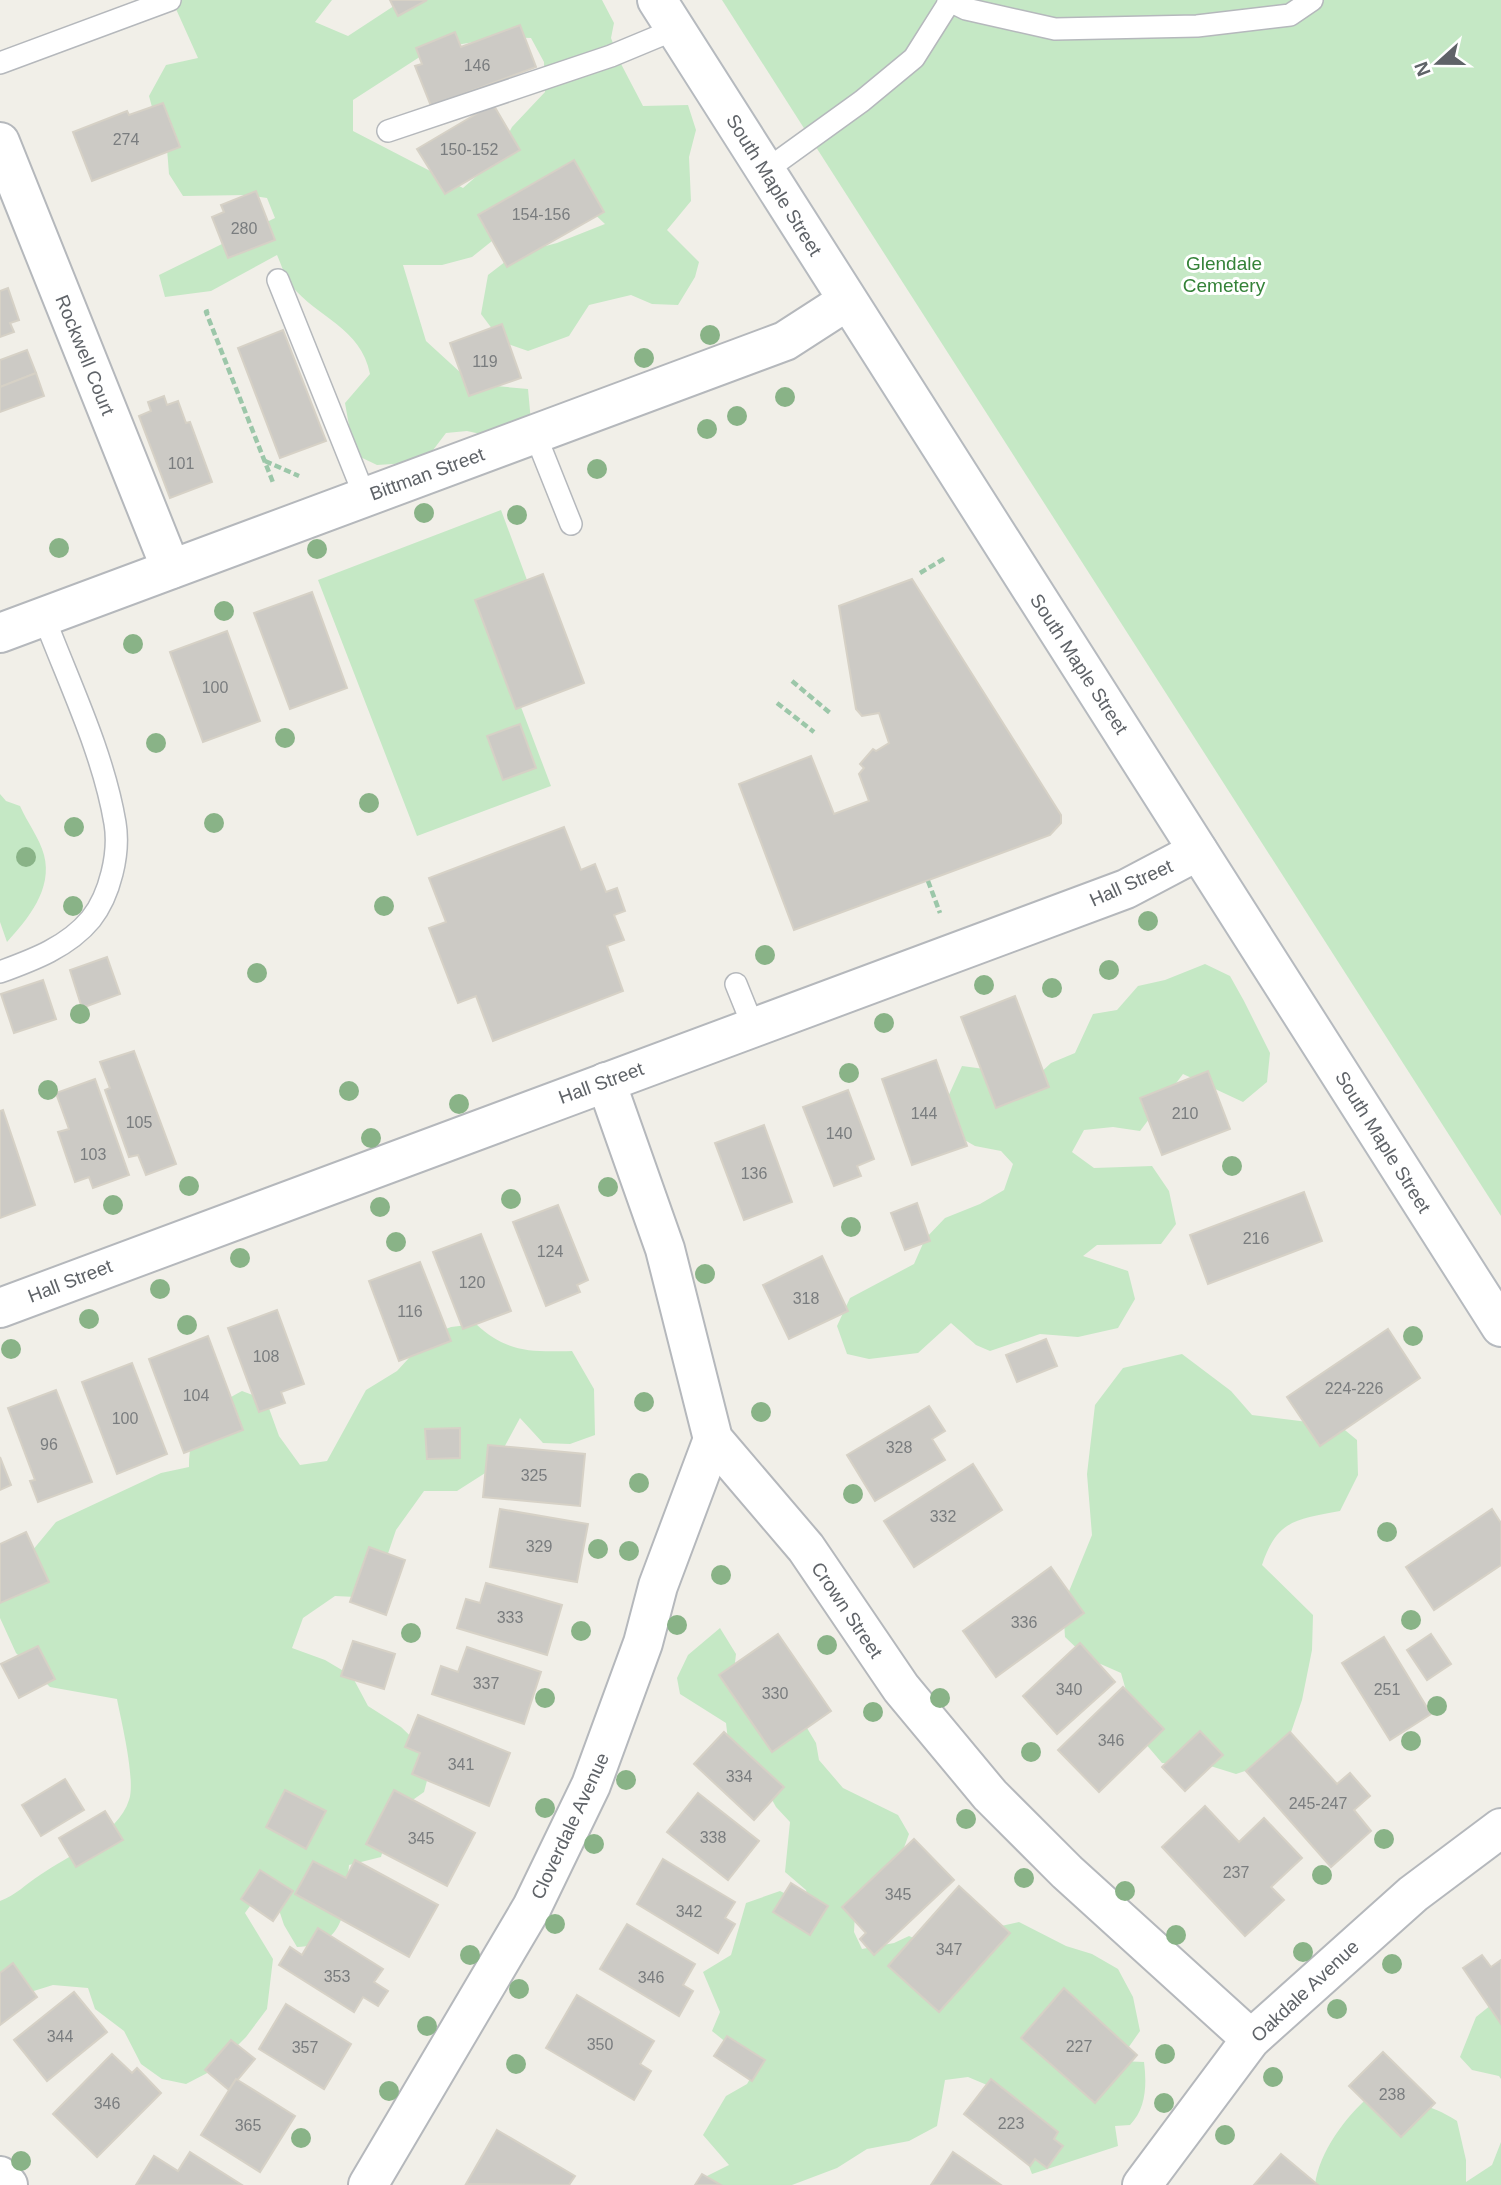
<svg xmlns="http://www.w3.org/2000/svg" width="1501" height="2185" font-family="Arial,sans-serif">
	<rect width="100%" height="100%" fill="#f1efe8"/>
	<g fill="#c5e8c5" fill-rule="evenodd">
		<path d="M144,0h188l-17,22 33,14 55,-36h199l12,23 -3,15 9,24 23,44 45,-1 8,25 -7,27 2,44 -24,29 32,32 -4,15 -17,28 -26,-1 -21,-9 -42,10 -20,31 -41,15 -26,-9 -21,-28 7,-39 27,-21 42,-11 48,-19 -20,-19 -83,28 -30,24 -30,8h-39l23,76 47,43 55,5 3,33 -37,15 -27,-6 -21,2 -22,29 -47,3 -23,-11 -9,-51 25,-29c-9,-47 -53,-56 -79,-89 -6,-8 -10,-21 -14,-30l-66,36 -46,6 -6,-22 116,-57 -8,-20 -20,-3 -64,1 -14,-22 -3,-38 -11,-18 -6,-22 17,-31 32,-7 -22,-49 -30,-5zM504,37l27,1 13,24 1,30 -33,35 -17,33 -32,28 -110,-57v-31l79,-51z"/>
		<path d="M722,0h779v1216l-678,-1058z"/>
		<path d="M501,510l26,70 -52,20 41,109 5,-2 30,79 -134,50 -99,-256zM520,725l16,43 -33,12z"/>
		<path d="M0,794l6,7 14,5c7,16 20,33 24,49 9,34 -16,64 -37,87l-7,-20z"/>
		<path d="M1205,964l25,12 14,25 26,52 -3,29 -24,20 -60,-28 -43,57 -27,-4 -29,3 -12,22 22,16 58,-2 17,25 7,33 -15,20 -64,1 -14,11 45,15 7,28 -17,29 -40,9 -38,-3 -50,17 -14,-6 -25,-22 -33,30 -49,6 -22,-5 -10,-28 13,-28 64,-34 11,-25 20,-21 35,-14 24,-14 9,-26 -12,-13 -26,-5 -26,-15 -7,-21 20,-44 75,10 14,-13 24,-10 18,-39 24,-4 21,-24 27,-6z"/>
		<path d="M476,1324c31,29 56,28 96,27l22,38 1,46 -25,9 -27,-1 -23,-25 -27,50 -36,23h-33l-28,39 -18,53 -22,14 -21,-1 -32,22 -11,30 33,12 27,16 16,30 33,21 32,31 -9,34 -31,22 -12,43 -32,8c-4,41 -1,81 -52,82l-13,-22 -10,-30 -14,-3 -15,21 28,46 -6,50 -21,28 -33,33 -27,14 -24,-5 -21,-15 -17,-33 -29,-22 -7,-21 -35,-3 -29,9 -24,-6v-87c16,-6 26,-17 40,-26 27,-19 78,-40 89,-75 7,-19 -8,-80 -12,-101l-67,-12 -34,-34 -16,-35v-39l32,-28 24,-29 105,-49 28,-6c0,-41 17,-57 53,-76l24,9 13,36 21,29 27,-4 39,-71 31,-19 33,-36 21,-8z"/>
		<path d="M1182,1354l49,37 21,24 88,11 17,14 1,35 -18,36c-42,8 -63,8 -78,54l51,50 -1,35 -10,50 -14,41 -31,26 -21,7 -32,-10 -42,-1 -23,-27 -18,-63 -34,-15 -22,-21 -2,-31 29,-71 -5,-61 8,-69 28,-37z"/>
		<path d="M720,1628l16,26 -3,25 71,44 12,20 3,17 24,28 55,27 11,19 -18,49 -36,31 -1,18 8,17 32,-6 15,-7 16,7 94,-21 47,24 26,8 26,15 15,28 7,34 -21,30 25,1c3,23 2,47 -14,63l-15,1 3,20 -86,28 -33,-84 -31,-13 -23,3 -8,46 -28,15 -42,8 -30,19 -45,17h-96l1,-4 32,-16 -26,-30 23,-39 21,-12 10,-17 -45,-36 8,-19 -17,-40 28,-17 15,-52 34,-12 30,15 -4,-16 -21,-18 5,-50 -14,-15 -11,-20 -36,-38 -3,-26 -46,-29 -3,-16 11,-23z"/>
		<path d="M1501,1997v82l-2,-3 -27,-6 -12,-13 16,-40z"/>
		<path d="M1371,2095c32,5 59,8 86,26l9,39v22l26,-17 9,-23v43h-186c4,-33 31,-69 56,-90z"/>
	</g>
	<g fill="#cccac5" stroke="#d6d1c6" stroke-width="2">
		<path d="M390,0h37l-29,16z"/>
		<path d="M520,25l16,42 -105,39 -16,-40 7,-2 -6,-16 39,-16 6,15z"/>
		<path d="M163,103l17,44 -88,34 -19,-49 54,-21 2,4z"/>
		<path d="M493,104l27,46 -75,44 -28,-45z"/>
		<path d="M574,160l30,52 -97,55 -29,-52z"/>
		<path d="M256,191l19,49 -47,18 -16,-41 12,-5 -3,-7z"/>
		<path d="M8,288l11,32 -9,3 4,9 -14,5v-46z"/>
		<path d="M502,324l19,54 -52,18 -19,-53z"/>
		<path d="M283,330l43,111 -46,17 -42,-110z"/>
		<path d="M27,350l9,23 -36,14v-27z"/>
		<path d="M36,373l8,23 -44,16v-25z"/>
		<path d="M164,396l3,9 11,-4 8,22 4,-1 22,60 -42,16 -31,-82 12,-5 -3,-9z"/>
		<path d="M543,574l41,109 -68,26 -41,-109z"/>
		<path d="M912,579l149,236v8l-11,12 -256,95 -55,-146 72,-28 23,58 35,-13 -10,-27 5,-6 -4,-4 13,-15 3,2 13,-8 -10,-30 -17,3 -6,-7 -17,-103z"/>
		<path d="M312,592l35,96 -57,21 -36,-96z"/>
		<path d="M227,631l33,90 -57,21 -33,-90z"/>
		<path d="M520,724l16,44 -33,12 -16,-44z"/>
		<path d="M564,827l17,43 14,-6 11,28 11,-4 8,23 -11,4 10,25 -17,6 16,45 -130,50 -17,-45 -18,7 -29,-75 17,-6 -17,-44z"/>
		<path d="M107,957l13,37 -38,14 -12,-38z"/>
		<path d="M43,980l13,39 -42,14 -13,-39z"/>
		<path d="M1015,996l34,91 -53,21 -35,-91z"/>
		<path d="M134,1051l42,113 -30,11 -8,-20 -9,2 -24,-67 5,-2 -10,-26z"/>
		<path d="M936,1060l31,86 -55,19 -30,-86z"/>
		<path d="M1208,1071l22,58 -68,26 -22,-57z"/>
		<path d="M95,1079l34,96 -36,13 -4,-11 -14,5 -17,-50 11,-3 -13,-36z"/>
		<path d="M848,1090l26,69 -17,7 4,10 -27,10 -31,-79z"/>
		<path d="M3,1110l32,95 -35,13v-107z"/>
		<path d="M764,1125l28,77 -48,18 -29,-77z"/>
		<path d="M1304,1192l18,49 -114,43 -18,-49z"/>
		<path d="M917,1203l13,38 -25,9 -14,-37z"/>
		<path d="M558,1205l30,75 -11,5 3,7 -34,14 -33,-84z"/>
		<path d="M481,1234l30,77 -48,18 -30,-77z"/>
		<path d="M822,1256l26,55 -59,28 -26,-54z"/>
		<path d="M420,1262l31,79 -52,20 -30,-80z"/>
		<path d="M277,1310l27,74 -23,8 4,11 -26,9 -31,-84z"/>
		<path d="M1388,1329l32,49 -100,68 -33,-49z"/>
		<path d="M208,1336l35,94 -59,23 -35,-94z"/>
		<path d="M1046,1339l11,27 -40,16 -11,-27z"/>
		<path d="M132,1363l35,91 -50,20 -35,-92z"/>
		<path d="M56,1390l36,92 -54,20 -8,-21 5,-1 -27,-72z"/>
		<path d="M929,1406l16,25 -13,8 13,21 -70,41 -28,-46z"/>
		<path d="M460,1428v30l-33,1 -2,-30z"/>
		<path d="M488,1445l97,9 -5,52 -97,-9z"/>
		<path d="M0,1457l11,28 -11,5z"/>
		<path d="M973,1464l29,46 -88,57 -30,-46z"/>
		<path d="M500,1509l88,15 -11,58 -87,-15z"/>
		<path d="M1492,1509l9,14v42l-67,45 -28,-43z"/>
		<path d="M26,1532l23,50 -49,21v-59z"/>
		<path d="M369,1547l36,13 -19,55 -36,-13z"/>
		<path d="M1051,1567l33,46 -88,64 -33,-46z"/>
		<path d="M486,1583l76,22 -15,50 -90,-27 9,-29 14,4z"/>
		<path d="M778,1634l53,77 -59,41 -53,-77z"/>
		<path d="M1431,1634l20,30 -24,16 -20,-30z"/>
		<path d="M1384,1637l47,77 -41,26 -48,-77z"/>
		<path d="M353,1641l42,13 -11,35 -43,-13z"/>
		<path d="M1080,1643l35,39 -58,52 -34,-38z"/>
		<path d="M38,1646l17,33 -36,19 -18,-34z"/>
		<path d="M467,1647l74,25 -17,52 -92,-30 9,-28 17,6z"/>
		<path d="M1123,1687l41,42 -65,63 -41,-42z"/>
		<path d="M418,1715l92,38 -21,53 -77,-32 8,-21 -15,-6z"/>
		<path d="M1200,1731l23,24 -38,36 -23,-24z"/>
		<path d="M724,1732l60,55 -30,33 -60,-56z"/>
		<path d="M1290,1732l47,52 13,-11 20,23 -16,14 17,21 -40,36 -85,-96z"/>
		<path d="M65,1779l19,31 -43,26 -19,-31z"/>
		<path d="M285,1790l41,21 -20,38 -40,-22z"/>
		<path d="M394,1790l81,43 -28,53 -81,-42z"/>
		<path d="M698,1793l61,48 -31,39 -61,-48z"/>
		<path d="M1205,1806l34,36 25,-24 38,40 -31,29 13,13 -39,36 -83,-89z"/>
		<path d="M105,1811l18,29 -47,27 -17,-29z"/>
		<path d="M914,1839l40,41 -80,75 -14,-16 6,-6 -24,-26z"/>
		<path d="M663,1859l72,43 -10,16 10,6 -17,29 -81,-49z"/>
		<path d="M355,1860l83,45 -29,52 -114,-63 18,-33 33,17z"/>
		<path d="M260,1870l33,21 -20,30 -32,-22z"/>
		<path d="M791,1883l37,23 -18,29 -37,-23z"/>
		<path d="M959,1886l51,47 -71,79 -51,-46z"/>
		<path d="M627,1924l68,40 -12,21 10,6 -14,25 -79,-47z"/>
		<path d="M318,1928l65,41 -9,13 14,9 -10,15 -15,-9 -9,15 -75,-47 11,-18 12,8z"/>
		<path d="M1482,1955l9,12 10,-7v64l-38,-56z"/>
		<path d="M13,1963l24,34 -37,28v-52z"/>
		<path d="M1064,1988l73,67 -42,48 -74,-65z"/>
		<path d="M74,1992l33,40 -60,49 -33,-41z"/>
		<path d="M577,1995l77,46 -14,23 11,7 -17,29 -88,-52z"/>
		<path d="M286,2004l65,40 -27,45 -65,-40z"/>
		<path d="M727,2036l38,24 -13,21 -38,-25z"/>
		<path d="M231,2040l24,19 -26,31 -24,-20z"/>
		<path d="M1383,2052l52,51 -34,34 -52,-51z"/>
		<path d="M112,2054l20,19 5,-5 24,25 -64,64 -44,-43z"/>
		<path d="M236,2079l59,37 -35,56 -59,-37z"/>
		<path d="M991,2079l67,53 -4,7 9,7 -16,22 -12,-9 -5,7 -66,-52z"/>
		<path d="M497,2130l78,46 -6,9 -103,-1z"/>
		<path d="M190,2152l52,33h-106l18,-29 24,15z"/>
		<path d="M953,2152l48,33h-70z"/>
		<path d="M1281,2154l37,31h-64z"/>
		<path d="M702,2174l19,11h-26z"/>
	</g>
	<g fill="none" stroke-linecap="round" stroke-linejoin="round">
		<defs>
			<g id="service">
				<path d="M948,0l18,9 89,20 142,-3 93,-11 22,-15"/>
				<path d="M0,63l170,-63"/>
				<path d="M388,131l223,-75 65,-27"/>
				<path d="M765,171l97,-70 52,-43 36,-57"/>
				<path d="M278,280l87,217"/>
				<path d="M535,434l36,90"/>
				<path d="M0,972c33,-12 68,-25 91,-53 19,-24 29,-66 24,-96 -12,-71 -46,-140 -71,-206"/>
				<path d="M736,984l17,42"/>
			</g>
			<g id="minor">
				<path d="M0,142l171,427"/>
				<path d="M0,633l785,-292 62,-40"/>
				<path d="M606,1082l59,167 48,190 93,109 95,140 89,107 77,77 184,167"/>
				<path d="M0,1308l1126,-419 72,-38"/>
				<path d="M0,2176l8,9"/>
				<path d="M368,2185l164,-278 59,-122 52,-142 15,-57 55,-147"/>
				<path d="M1142,2185l109,-146 162,-145 88,-66"/>
			</g>
			<path id="secondary" d="M657,0l844,1327"/>
		</defs>
		<use href="#service" stroke="#b5b8bc" stroke-width="24"/>
		<use href="#minor" stroke="#b5b8bc" stroke-width="42"/>
		<use href="#secondary" stroke="#b6babf" stroke-width="42"/>
		<g stroke="#9cc7a9" stroke-width="4.5" stroke-dasharray="7 3.5" stroke-linecap="butt">
			<path d="M209,311l-3,1 68,173"/>
			<path d="M265,461l34,15"/>
			<path d="M920,573l27,-16"/>
			<path d="M792,681l38,32"/>
			<path d="M777,703l37,29"/>
			<path d="M928,881l12,32"/>
		</g>
		<use href="#service" stroke="#fff" stroke-width="21"/>
		<use href="#minor" stroke="#fff" stroke-width="38"/>
		<use href="#secondary" stroke="#fff" stroke-width="38"/>
	</g>
	<g fill="#89b387">
		<circle cx="710" cy="335" r="10"/>
		<circle cx="644" cy="358" r="10"/>
		<circle cx="785" cy="397" r="10"/>
		<circle cx="737" cy="416" r="10"/>
		<circle cx="707" cy="429" r="10"/>
		<circle cx="597" cy="469" r="10"/>
		<circle cx="424" cy="513" r="10"/>
		<circle cx="517" cy="515" r="10"/>
		<circle cx="59" cy="548" r="10"/>
		<circle cx="317" cy="549" r="10"/>
		<circle cx="224" cy="611" r="10"/>
		<circle cx="133" cy="644" r="10"/>
		<circle cx="285" cy="738" r="10"/>
		<circle cx="156" cy="743" r="10"/>
		<circle cx="369" cy="803" r="10"/>
		<circle cx="214" cy="823" r="10"/>
		<circle cx="74" cy="827" r="10"/>
		<circle cx="26" cy="857" r="10"/>
		<circle cx="73" cy="906" r="10"/>
		<circle cx="384" cy="906" r="10"/>
		<circle cx="1148" cy="921" r="10"/>
		<circle cx="765" cy="955" r="10"/>
		<circle cx="1109" cy="970" r="10"/>
		<circle cx="257" cy="973" r="10"/>
		<circle cx="984" cy="985" r="10"/>
		<circle cx="1052" cy="988" r="10"/>
		<circle cx="80" cy="1014" r="10"/>
		<circle cx="884" cy="1023" r="10"/>
		<circle cx="849" cy="1073" r="10"/>
		<circle cx="48" cy="1090" r="10"/>
		<circle cx="349" cy="1091" r="10"/>
		<circle cx="459" cy="1104" r="10"/>
		<circle cx="371" cy="1138" r="10"/>
		<circle cx="1232" cy="1166" r="10"/>
		<circle cx="189" cy="1186" r="10"/>
		<circle cx="608" cy="1187" r="10"/>
		<circle cx="511" cy="1199" r="10"/>
		<circle cx="113" cy="1205" r="10"/>
		<circle cx="380" cy="1207" r="10"/>
		<circle cx="851" cy="1227" r="10"/>
		<circle cx="396" cy="1242" r="10"/>
		<circle cx="240" cy="1258" r="10"/>
		<circle cx="705" cy="1274" r="10"/>
		<circle cx="160" cy="1289" r="10"/>
		<circle cx="89" cy="1319" r="10"/>
		<circle cx="187" cy="1325" r="10"/>
		<circle cx="1413" cy="1336" r="10"/>
		<circle cx="11" cy="1349" r="10"/>
		<circle cx="644" cy="1402" r="10"/>
		<circle cx="761" cy="1412" r="10"/>
		<circle cx="639" cy="1483" r="10"/>
		<circle cx="853" cy="1494" r="10"/>
		<circle cx="1387" cy="1532" r="10"/>
		<circle cx="598" cy="1549" r="10"/>
		<circle cx="629" cy="1551" r="10"/>
		<circle cx="721" cy="1575" r="10"/>
		<circle cx="1411" cy="1620" r="10"/>
		<circle cx="677" cy="1625" r="10"/>
		<circle cx="581" cy="1631" r="10"/>
		<circle cx="411" cy="1633" r="10"/>
		<circle cx="827" cy="1645" r="10"/>
		<circle cx="545" cy="1698" r="10"/>
		<circle cx="940" cy="1698" r="10"/>
		<circle cx="1437" cy="1706" r="10"/>
		<circle cx="873" cy="1712" r="10"/>
		<circle cx="1411" cy="1741" r="10"/>
		<circle cx="1031" cy="1752" r="10"/>
		<circle cx="626" cy="1780" r="10"/>
		<circle cx="545" cy="1808" r="10"/>
		<circle cx="966" cy="1819" r="10"/>
		<circle cx="1384" cy="1839" r="10"/>
		<circle cx="594" cy="1844" r="10"/>
		<circle cx="1322" cy="1875" r="10"/>
		<circle cx="1024" cy="1878" r="10"/>
		<circle cx="1125" cy="1891" r="10"/>
		<circle cx="555" cy="1924" r="10"/>
		<circle cx="1176" cy="1935" r="10"/>
		<circle cx="1303" cy="1952" r="10"/>
		<circle cx="470" cy="1955" r="10"/>
		<circle cx="1392" cy="1964" r="10"/>
		<circle cx="519" cy="1989" r="10"/>
		<circle cx="1337" cy="2009" r="10"/>
		<circle cx="427" cy="2026" r="10"/>
		<circle cx="1165" cy="2054" r="10"/>
		<circle cx="516" cy="2064" r="10"/>
		<circle cx="1273" cy="2077" r="10"/>
		<circle cx="389" cy="2091" r="10"/>
		<circle cx="1164" cy="2103" r="10"/>
		<circle cx="1225" cy="2135" r="10"/>
		<circle cx="301" cy="2138" r="10"/>
		<circle cx="21" cy="2161" r="10"/>
	</g>
	<g text-anchor="middle" dominant-baseline="central" stroke-width="6" stroke-linejoin="round" paint-order="stroke">
		<g font-size="16" fill="#7a7d7f">
			<text x="477" y="65">146</text>
			<text x="126" y="139">274</text>
			<text x="469" y="149">150-152</text>
			<text x="541" y="214">154-156</text>
			<text x="244" y="228">280</text>
			<text x="485" y="361">119</text>
			<text x="181" y="463">101</text>
			<text x="215" y="687">100</text>
			<text x="924" y="1113">144</text>
			<text x="1185" y="1113">210</text>
			<text x="139" y="1122">105</text>
			<text x="839" y="1133">140</text>
			<text x="93" y="1154">103</text>
			<text x="754" y="1173">136</text>
			<text x="1256" y="1238">216</text>
			<text x="550" y="1251">124</text>
			<text x="472" y="1282">120</text>
			<text x="806" y="1298">318</text>
			<text x="410" y="1311">116</text>
			<text x="266" y="1356">108</text>
			<text x="1354" y="1388">224-226</text>
			<text x="196" y="1395">104</text>
			<text x="125" y="1418">100</text>
			<text x="49" y="1444">96</text>
			<text x="899" y="1447">328</text>
			<text x="534" y="1475">325</text>
			<text x="943" y="1516">332</text>
			<text x="539" y="1546">329</text>
			<text x="510" y="1617">333</text>
			<text x="1024" y="1622">336</text>
			<text x="486" y="1683">337</text>
			<text x="1069" y="1689">340</text>
			<text x="1387" y="1689">251</text>
			<text x="775" y="1693">330</text>
			<text x="1111" y="1740">346</text>
			<text x="461" y="1764">341</text>
			<text x="739" y="1776">334</text>
			<text x="1318" y="1803">245-247</text>
			<text x="713" y="1837">338</text>
			<text x="421" y="1838">345</text>
			<text x="1236" y="1872">237</text>
			<text x="898" y="1894">345</text>
			<text x="689" y="1911">342</text>
			<text x="949" y="1949">347</text>
			<text x="337" y="1976">353</text>
			<text x="651" y="1977">346</text>
			<text x="60" y="2036">344</text>
			<text x="600" y="2044">350</text>
			<text x="1079" y="2046">227</text>
			<text x="305" y="2047">357</text>
			<text x="1392" y="2094">238</text>
			<text x="107" y="2103">346</text>
			<text x="1011" y="2123">223</text>
			<text x="248" y="2125">365</text>
		</g>
		<g font-size="19" fill="#5f6368" stroke="#fff">
			<text transform="translate(774 185) rotate(58)">South Maple Street</text>
			<text transform="translate(85 355) rotate(68)">Rockwell Court</text>
			<text transform="translate(427 474) rotate(-20)">Bittman Street</text>
			<text transform="translate(1079 664) rotate(57)">South Maple Street</text>
			<text transform="translate(1131 883) rotate(-24)">Hall Street</text>
			<text transform="translate(601 1083) rotate(-20)">Hall Street</text>
			<text transform="translate(1383 1142) rotate(58)">South Maple Street</text>
			<text transform="translate(70 1281) rotate(-21)">Hall Street</text>
			<text transform="translate(847 1610) rotate(56)">Crown Street</text>
			<text transform="translate(570 1826) rotate(-65)">Cloverdale Avenue</text>
			<text transform="translate(1305 1991) rotate(-43)">Oakdale Avenue</text>
		</g>
		<g font-size="19" fill="#348238" stroke="#fff">
			<text x="1224" y="263">Glendale<tspan x="1224" dy="22">Cemetery</tspan></text>
		</g>
	</g>
	<g transform="translate(1438 63) rotate(249)" stroke="#ffffff" stroke-width="5" paint-order="stroke">
	<path d="M0-5L12 26L0 18L-12 26Z" fill="#5f6368"/>
	<text y="-10" font-size="19" font-weight="bold" text-anchor="middle" fill="#5f6368">N</text>
	</g>
</svg>
